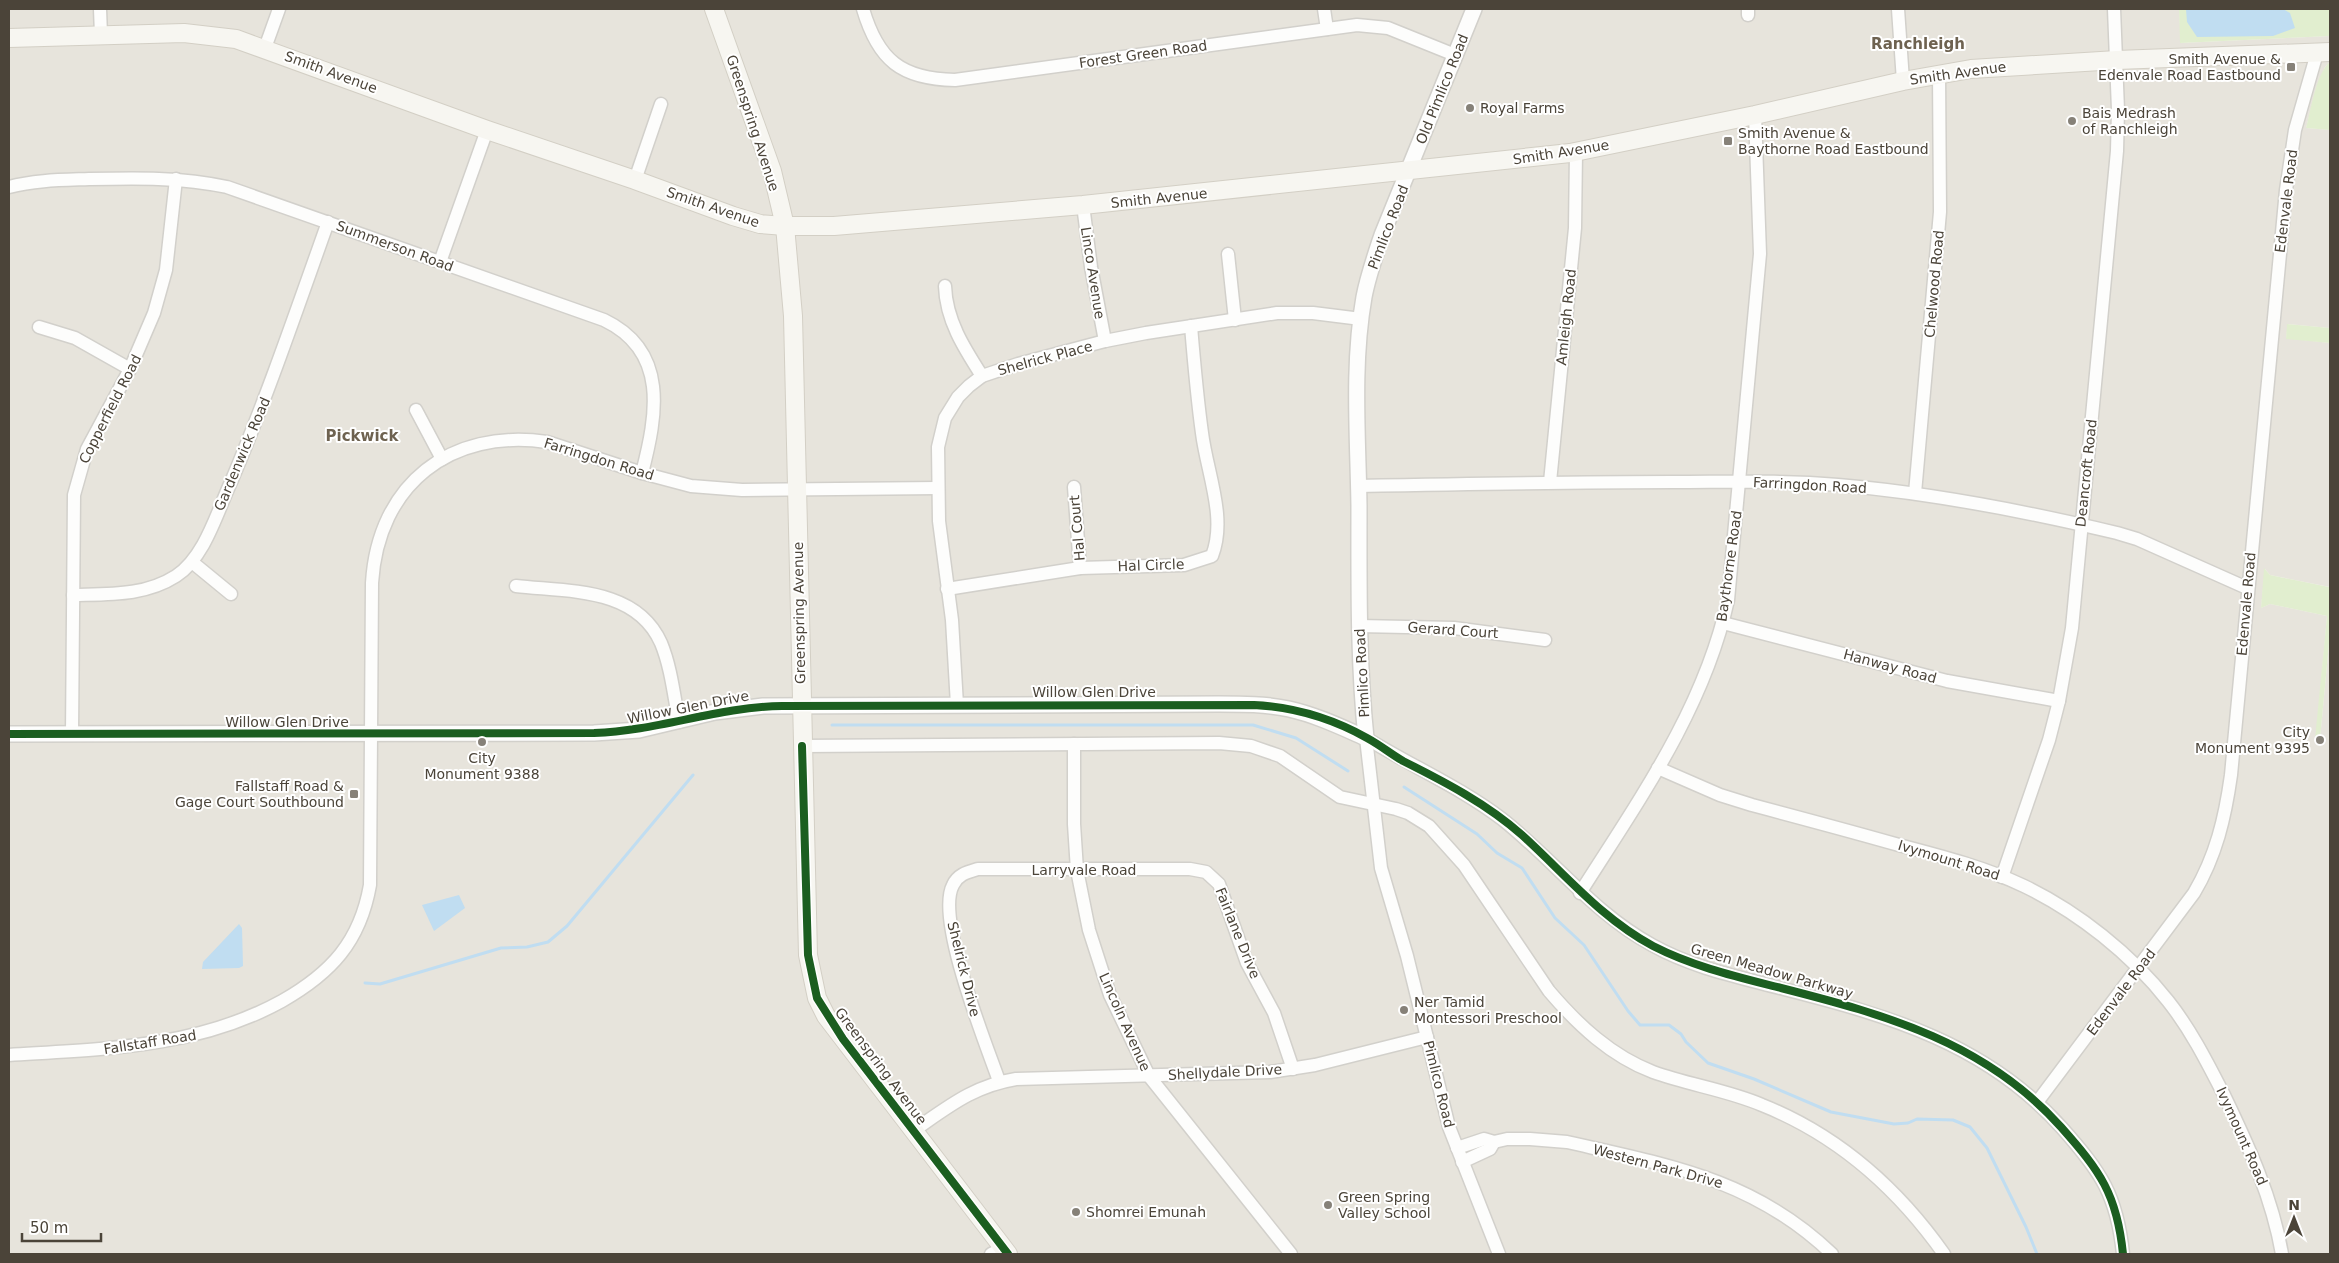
<svg xmlns="http://www.w3.org/2000/svg" width="2339" height="1263" font-family="'DejaVu Sans',sans-serif">
	<rect width="100%" height="100%" fill="#f4f2ee"/>
	<path fill="#e7e4dc" d="M9,9h2170l2,34 149,-7v26l-5,5 -8,19 -11,42 24,2v198l-42,-4 -2,14 44,5v244l-60,-12 -5,-6 -4,39 9,-4 57,12 -11,123h4l10,-106v621h-2321z"/>
	<g fill="#e1eecf">
		<path d="M2179,9h151v27l-150,7z"/>
		<path d="M2330,62v68l-24,-2c5,-18 10,-55 24,-66z"/>
		<path d="M2287,324l43,4v15l-44,-4z"/>
		<path d="M2264,568l6,7 59,12 1,-7v53l-10,106h-5l12,-123 -57,-12 -9,4z"/>
	</g>
	<g fill="#c0ddf1">
		<path d="M2186,9h97l7,4 5,15 -22,8 -76,1 -10,-15z"/>
		<path d="M459,895l6,13 -31,23 -12,-26z"/>
		<path d="M239,924l3,4 1,38 -4,2 -37,1 1,-7z"/>
	</g>
	<g fill="none" stroke-linecap="round" stroke-linejoin="round">
		<g stroke="#c0ddf1" stroke-width="3">
			<path d="M832,725h421l43,13 52,33"/>
			<path d="M1404,787l73,47 20,19 25,15 33,50 29,27 44,66 12,14h29l12,9 5,8 22,21 46,16 77,33 63,12 14,-1 9,-4 36,1 17,7 17,21 39,79 11,27"/>
			<path d="M365,983l15,1 121,-36 26,-1 21,-5 19,-16 126,-151"/>
		</g>
		<defs>
			<g id="minor">
				<path d="M100,9l1,26"/>
				<path d="M863,9c15,51 38,70 92,71l402,-55 31,3 67,27"/>
				<path d="M1324,9l3,20"/>
				<path d="M1748,9v6"/>
				<path d="M1898,9l5,72"/>
				<path d="M265,48l14,-39"/>
				<path d="M635,180l26,-76"/>
				<path d="M9,187c26,-7 53,-7 80,-8 47,-1 92,-2 138,8l377,133c65,31 53,95 38,153"/>
				<path d="M1083,205l8,62 14,74"/>
				<path d="M1228,254l7,66"/>
				<path d="M440,262l47,-132"/>
				<path d="M945,286c1,34 19,62 37,90"/>
				<path d="M39,327l36,11 55,31"/>
				<path d="M416,410l26,49"/>
				<path d="M1550,482l25,-254 1,-76"/>
				<path d="M1358,486c105,-2 210,-4 315,-4 55,0 110,-2 165,3 94,8 187,26 279,48l20,6 110,49"/>
				<path d="M1074,487l6,81"/>
				<path d="M1915,493l25,-281 -1,-139"/>
				<path d="M192,562l39,32"/>
				<path d="M516,586c52,6 120,1 145,57 10,24 13,53 18,79"/>
				<path d="M947,589l133,-21 104,-3 28,-9c15,-38 -5,-83 -10,-123 -5,-36 -8,-71 -11,-107"/>
				<path d="M73,595c36,-1 72,1 103,-19 29,-19 41,-64 55,-94 36,-85 66,-173 97,-260"/>
				<path d="M1723,623l224,58 112,20"/>
				<path d="M1359,626l95,2 91,12"/>
				<path d="M957,705l-5,-85 -13,-99 -1,-74 7,-29 13,-21 11,-11 13,-10 36,-12 87,-23 41,-8 131,-20h36l48,6"/>
				<path d="M72,734l2,-239 13,-46 43,-80 24,-56 12,-43 10,-91"/>
				<path d="M1366,738c45,28 94,49 136,81 52,41 91,94 150,126 41,23 87,32 132,44 106,27 203,55 278,139 39,44 55,67 61,126"/>
				<path d="M1366,738l15,130 26,88 42,171 50,127"/>
				<path d="M1074,744v80l3,46 12,60 21,65 39,81 142,178"/>
				<path d="M802,746l417,-3 32,3 29,10 60,41 56,12 12,4 21,13 35,39 85,126c29,34 62,65 104,81 36,13 74,18 109,33 75,30 136,84 182,149"/>
				<path d="M1658,768l62,27 32,10c49,13 98,26 147,40 42,11 85,22 125,41 54,26 107,68 144,115 23,29 39,61 56,94 25,52 48,102 58,159"/>
				<path d="M2002,877l47,-137 10,-39 13,-73 45,-477 1,-41 -4,-101"/>
				<path d="M1580,893c59,-93 124,-184 148,-293l32,-346 -5,-139"/>
				<path d="M9,1055c94,-6 188,-7 273,-54 49,-28 78,-59 88,-116l2,-302c6,-99 79,-155 175,-141l95,31 49,13 51,4 196,-2"/>
				<path d="M999,1081c-13,-37 -64,-163 -46,-196 5,-11 15,-13 25,-16h212l16,3 13,12 28,79 27,50 19,56"/>
				<path d="M2038,1101l156,-208c22,-37 31,-75 37,-118l55,-585 9,-60 22,-77"/>
				<path d="M913,1131c35,-24 60,-45 103,-52l254,-7 45,-7 112,-28"/>
				<path d="M1457,1148l27,-9 10,3 13,-3h23l37,3c101,23 187,37 265,112"/>
				<path d="M1462,1162l28,-13 4,-7"/>
				<path d="M991,1254l12,-6"/>
			</g>
			<path id="tertiary" d="M9,734l585,-1 45,-3 76,-18 48,-6 456,-2c23,0 47,0 70,5 27,6 52,18 77,29 -8,-77 -7,-155 -7,-232 -1,-69 -7,-141 5,-209 4,-21 11,-41 18,-62l92,-226"/>
			<g id="secondary">
				<path d="M714,9l58,162 13,55 8,90 15,639 9,43 9,18 182,238"/>
				<path d="M9,38l175,-5 52,6 251,91 148,50 98,36 27,8 25,2h49l249,-21 487,-52 185,-38 148,-34 68,-12 146,-9 213,-8"/>
			</g>
		</defs>
		<use href="#minor" stroke="#d2d0cb" stroke-width="15"/>
		<use href="#tertiary" stroke="#d2d0cb" stroke-width="18"/>
		<use href="#secondary" stroke="#d3cfc5" stroke-width="20"/>
		<use href="#minor" stroke="#fdfdfc" stroke-width="12"/>
		<use href="#tertiary" stroke="#fdfdfc" stroke-width="15"/>
		<use href="#secondary" stroke="#f7f6f1" stroke-width="18"/>
		<defs>
			<g id="cycleway">
				<path d="M9,734l585,-1c64,-2 123,-26 188,-27l472,-1c39,2 79,14 113,33 13,7 24,16 36,23 42,21 84,43 119,74 43,39 79,83 131,111 41,21 85,31 128,42 106,27 205,55 280,139 39,44 56,67 62,127"/>
				<path d="M802,746l6,209 9,43 26,41 165,215"/>
			</g>
		</defs>
		<use href="#cycleway" stroke="#fff" stroke-width="11"/>
		<use href="#cycleway" stroke="#1b5e20" stroke-width="8"/>
	</g>
	<g fill="#868178" stroke="#fff" stroke-width="2">
		<rect x="2286" y="62" width="10" height="10" rx="2.5"/>
		<circle cx="1470" cy="108" r="5"/>
		<circle cx="2072" cy="121" r="5"/>
		<rect x="1723" y="136" width="10" height="10" rx="2.5"/>
		<circle cx="2320" cy="740" r="5"/>
		<circle cx="482" cy="742" r="5"/>
		<rect x="349" y="789" width="10" height="10" rx="2.5"/>
		<circle cx="1404" cy="1010" r="5"/>
		<circle cx="1328" cy="1205" r="5"/>
		<circle cx="1076" cy="1212" r="5"/>
	</g>
	<g text-anchor="middle" dominant-baseline="central" stroke-width="4" stroke-linejoin="round" paint-order="stroke">
		<g font-size="14" fill="#4b4439" stroke="#fff">
			<text transform="translate(1143 54) rotate(-8)">Forest Green Road</text>
			<text transform="translate(331 72) rotate(20)">Smith Avenue</text>
			<text transform="translate(1958 73) rotate(-8)">Smith Avenue</text>
			<text transform="translate(1442 89) rotate(-68)">Old Pimlico Road</text>
			<text transform="translate(753 123) rotate(72)">Greenspring Avenue</text>
			<text transform="translate(1561 152) rotate(-9)">Smith Avenue</text>
			<text transform="translate(1159 198) rotate(-6)">Smith Avenue</text>
			<text transform="translate(2286 201) rotate(-83)">Edenvale Road</text>
			<text transform="translate(713 207) rotate(19)">Smith Avenue</text>
			<text transform="translate(1388 227) rotate(-69)">Pimlico Road</text>
			<text transform="translate(395 246) rotate(20)">Summerson Road</text>
			<text transform="translate(1093 273) rotate(81)">Linco Avenue</text>
			<text transform="translate(1934 284) rotate(-85)">Chelwood Road</text>
			<text transform="translate(1566 317) rotate(-84)">Amleigh Road</text>
			<text transform="translate(1045 358) rotate(-15)">Shelrick Place</text>
			<text transform="translate(110 409) rotate(-63)">Copperfield Road</text>
			<text transform="translate(242 454) rotate(-67)">Gardenwick Road</text>
			<text transform="translate(599 459) rotate(17)">Farringdon Road</text>
			<text transform="translate(2086 473) rotate(-84)">Deancroft Road</text>
			<text transform="translate(1810 485) rotate(3)">Farringdon Road</text>
			<text transform="translate(1077 528) rotate(-95)">Hal Court</text>
			<text transform="translate(1151 565) rotate(-2)">Hal Circle</text>
			<text transform="translate(1729 566) rotate(-82)">Baythorne Road</text>
			<text transform="translate(2246 604) rotate(-85)">Edenvale Road</text>
			<text transform="translate(799 613) rotate(-91)">Greenspring Avenue</text>
			<text transform="translate(1453 630) rotate(4)">Gerard Court</text>
			<text transform="translate(1890 666) rotate(15)">Hanway Road</text>
			<text transform="translate(1362 673) rotate(-93)">Pimlico Road</text>
			<text x="1094" y="692">Willow Glen Drive</text>
			<text transform="translate(688 707) rotate(-11)">Willow Glen Drive</text>
			<text x="287" y="722">Willow Glen Drive</text>
			<text transform="translate(1949 860) rotate(17)">Ivymount Road</text>
			<text x="1084" y="870">Larryvale Road</text>
			<text transform="translate(1238 933) rotate(68)">Fairlane Drive</text>
			<text transform="translate(964 969) rotate(76)">Shelrick Drive</text>
			<text transform="translate(1772 971) rotate(16)">Green Meadow Parkway</text>
			<text transform="translate(2121 992) rotate(-53)">Edenvale Road</text>
			<text transform="translate(1125 1022) rotate(66)">Lincoln Avenue</text>
			<text transform="translate(150 1042) rotate(-9)">Fallstaff Road</text>
			<text transform="translate(881 1066) rotate(53)">Greenspring Avenue</text>
			<text transform="translate(1225 1072) rotate(-3)">Shellydale Drive</text>
			<text transform="translate(1439 1084) rotate(76)">Pimlico Road</text>
			<text transform="translate(2242 1136) rotate(66)">Ivymount Road</text>
			<text transform="translate(1658 1166) rotate(15)">Western Park Drive</text>
		</g>
		<g font-size="14" fill="#4b4439" stroke="#fff" text-anchor="start">
			<text x="2281" y="59" text-anchor="end">Smith Avenue &amp;<tspan x="2281" dy="16">Edenvale Road Eastbound</tspan></text>
			<text x="1480" y="108">Royal Farms</text>
			<text x="2082" y="113">Bais Medrash<tspan x="2082" dy="16">of Ranchleigh</tspan></text>
			<text x="1738" y="133">Smith Avenue &amp;<tspan x="1738" dy="16">Baythorne Road Eastbound</tspan></text>
			<text x="2310" y="732" text-anchor="end">City<tspan x="2310" dy="16">Monument 9395</tspan></text>
			<text x="482" y="758" text-anchor="middle">City<tspan x="482" dy="16">Monument 9388</tspan></text>
			<text x="344" y="786" text-anchor="end">Fallstaff Road &amp;<tspan x="344" dy="16">Gage Court Southbound</tspan></text>
			<text x="1414" y="1002">Ner Tamid<tspan x="1414" dy="16">Montessori Preschool</tspan></text>
			<text x="1338" y="1197">Green Spring<tspan x="1338" dy="16">Valley School</tspan></text>
			<text x="1086" y="1212">Shomrei Emunah</text>
		</g>
		<g font-size="15" font-weight="bold" fill="#6e6250" stroke="#fff">
			<text x="1918" y="44">Ranchleigh</text>
			<text x="362" y="436">Pickwick</text>
		</g>
	</g>
	<rect width="2339" height="1263" fill="none" stroke="#4b4439" stroke-width="20"/>
	<g transform="translate(2294 1218)" stroke="#ffffff" stroke-width="4" paint-order="stroke">
	<path d="M0-4L9 19L0 12L-9 19Z" fill="#4b4439"/>
	<text y="-8" font-size="14" font-weight="bold" text-anchor="middle" fill="#4b4439">N</text>
	</g>
	<path d="M22 1233v8h79v-8" fill="none" stroke="#4b4439" stroke-width="2.5"/>
	<text x="30" y="1233" font-size="15" fill="#4b4439" stroke="#ffffff" stroke-width="4" paint-order="stroke">50 m</text>
</svg>
